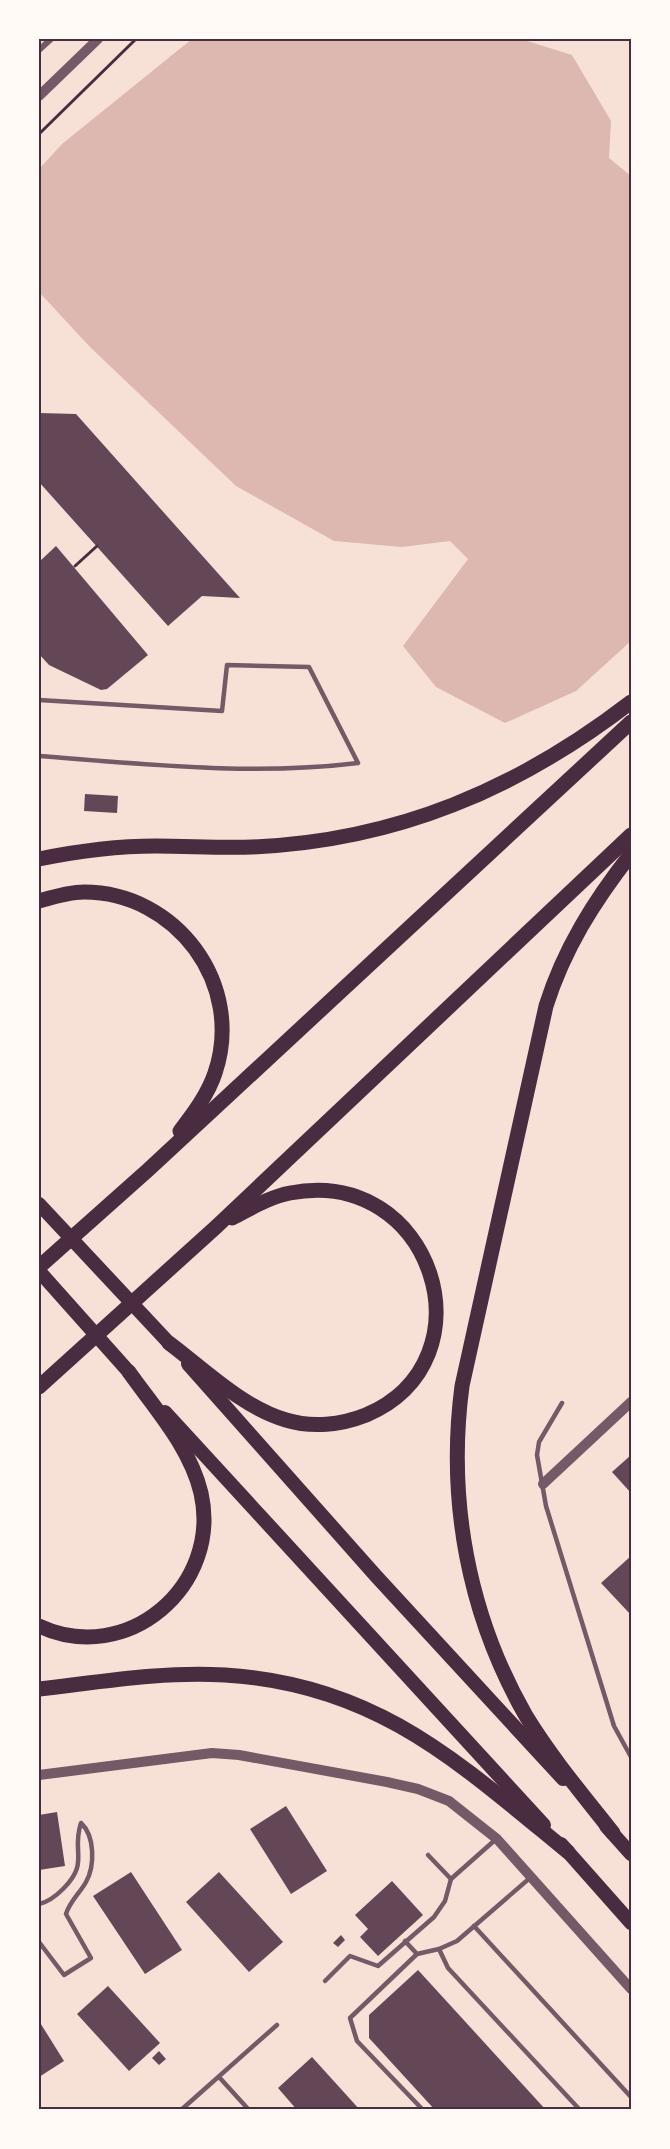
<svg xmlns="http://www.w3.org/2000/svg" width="670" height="2149" font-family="'Fira Sans',sans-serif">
	<rect width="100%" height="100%" fill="#f7e1d7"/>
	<path fill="#dcb8b0" d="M192,39h329l51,16 39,66 -2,37 22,18v465l-55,50 -71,32 -69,-36 -33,-41 65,-87 -18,-18 -48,6 -68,-6 -98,-55 -146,-139 -51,-55v-123l23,-25z"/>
	<g fill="#644757">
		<path d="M39,413l37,1 164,184 -38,-2 -34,30 -129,-144z"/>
		<path d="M56,546l92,109 -41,34 -6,1 -52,-25 -10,-11v-92z"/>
		<path d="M85,794l33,2 -1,17 -33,-2z"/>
		<path d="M631,1455v38l-19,-21z"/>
		<path d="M631,1556v59l-30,-32z"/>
		<path d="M286,1806l41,65 -36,23 -41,-65z"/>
		<path d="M57,1812l8,54 -26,4v-55z"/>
		<path d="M131,1872l51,78 -37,24 -52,-78z"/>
		<path d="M219,1872l64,70 -34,30 -63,-70z"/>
		<path d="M392,1881l31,34 -45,41 -18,-19 8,-8 -13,-14z"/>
		<path d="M341,1935l4,5 -7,7 -5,-4z"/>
		<path d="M418,1970l128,140h-111l-66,-72v-23z"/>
		<path d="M108,1986l52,57 -31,28 -52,-57z"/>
		<path d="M39,2021l25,40 -25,16z"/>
		<path d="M159,2051l7,8 -7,6 -7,-7z"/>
		<path d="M312,2057l48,53h-63l-19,-22z"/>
	</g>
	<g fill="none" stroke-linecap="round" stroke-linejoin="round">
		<g stroke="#4a2c40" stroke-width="3">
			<path d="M39,134l97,-95"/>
			<path d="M75,566l22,-20"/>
		</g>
		<g stroke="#755966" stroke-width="4.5">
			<path d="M39,700l183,11 5,-46 82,2 49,96c-105,13 -214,1 -319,-7"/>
			<path d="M562,1403l-23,39 -2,13 9,51 68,220 17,31"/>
			<path d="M428,1855l23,24"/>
			<path d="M531,1877l-74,64 -18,8 9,19 132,142"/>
			<path d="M39,1904c10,-2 17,-8 24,-15 27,-27 8,-37 18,-66 14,13 14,43 5,59 -6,11 -16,19 -20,32l25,44 -27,17 -25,-33"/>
			<path d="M474,1926l157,171"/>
			<path d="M405,1941l12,13"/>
			<path d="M325,1981l25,-25 28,10 56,-49 11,-16 6,-22 44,-39"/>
			<path d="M219,2077l30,33"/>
			<path d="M181,2110l96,-85"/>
			<path d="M423,2110l-66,-69 -7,-23 67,-64 22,-5"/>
			<path d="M629,2110l2,-2"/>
		</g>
		<path stroke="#755966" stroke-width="6" d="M39,50l12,-11"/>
		<g stroke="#755966" stroke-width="10">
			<path d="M39,96l59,-57"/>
			<path d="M543,1484l88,-82"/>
			<path d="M39,1775l173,-22 27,2 148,27 31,7 31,12 48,38 134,150"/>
		</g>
		<g stroke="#4a2c40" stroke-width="14">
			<path d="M188,1364l188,212 187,203"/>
			<path d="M165,1412l379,413"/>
			<path d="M606,1826l25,28"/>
			<path d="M561,1844l70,79"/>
		</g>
		<g stroke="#4a2c40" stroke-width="14">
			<path d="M39,1204l130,139"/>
			<path d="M39,1271l90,101"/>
		</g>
		<g stroke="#4a2c40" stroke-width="15">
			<path d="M39,859c39,-8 78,-13 117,-13 32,0 64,2 96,1 144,-6 266,-58 379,-145"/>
			<path d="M39,901c14,-4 30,-9 45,-9 92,0 161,92 131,181 -7,21 -21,40 -35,58"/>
			<path d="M39,1267l109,-97 483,-448"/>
			<path d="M169,1343c36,27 73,64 117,77 26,8 55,5 80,-5 129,-55 66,-250 -76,-222 -21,4 -40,16 -58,25"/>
			<path d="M39,1387l177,-160 415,-392"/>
			<path d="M39,1626c88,41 183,-40 162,-133 -11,-46 -45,-83 -72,-121"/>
			<path d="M39,1689c61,-7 124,-18 186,-14 151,9 233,87 343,177"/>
			<path d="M613,1833c-30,-38 -62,-76 -87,-117 -58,-101 -79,-216 -64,-330l84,-380c18,-57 48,-105 85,-152"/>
		</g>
	</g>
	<rect width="670" height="2149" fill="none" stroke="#fffaf5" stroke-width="81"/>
	<rect x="40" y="40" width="590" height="2068" fill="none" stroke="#4a2c40" stroke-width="2"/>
</svg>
